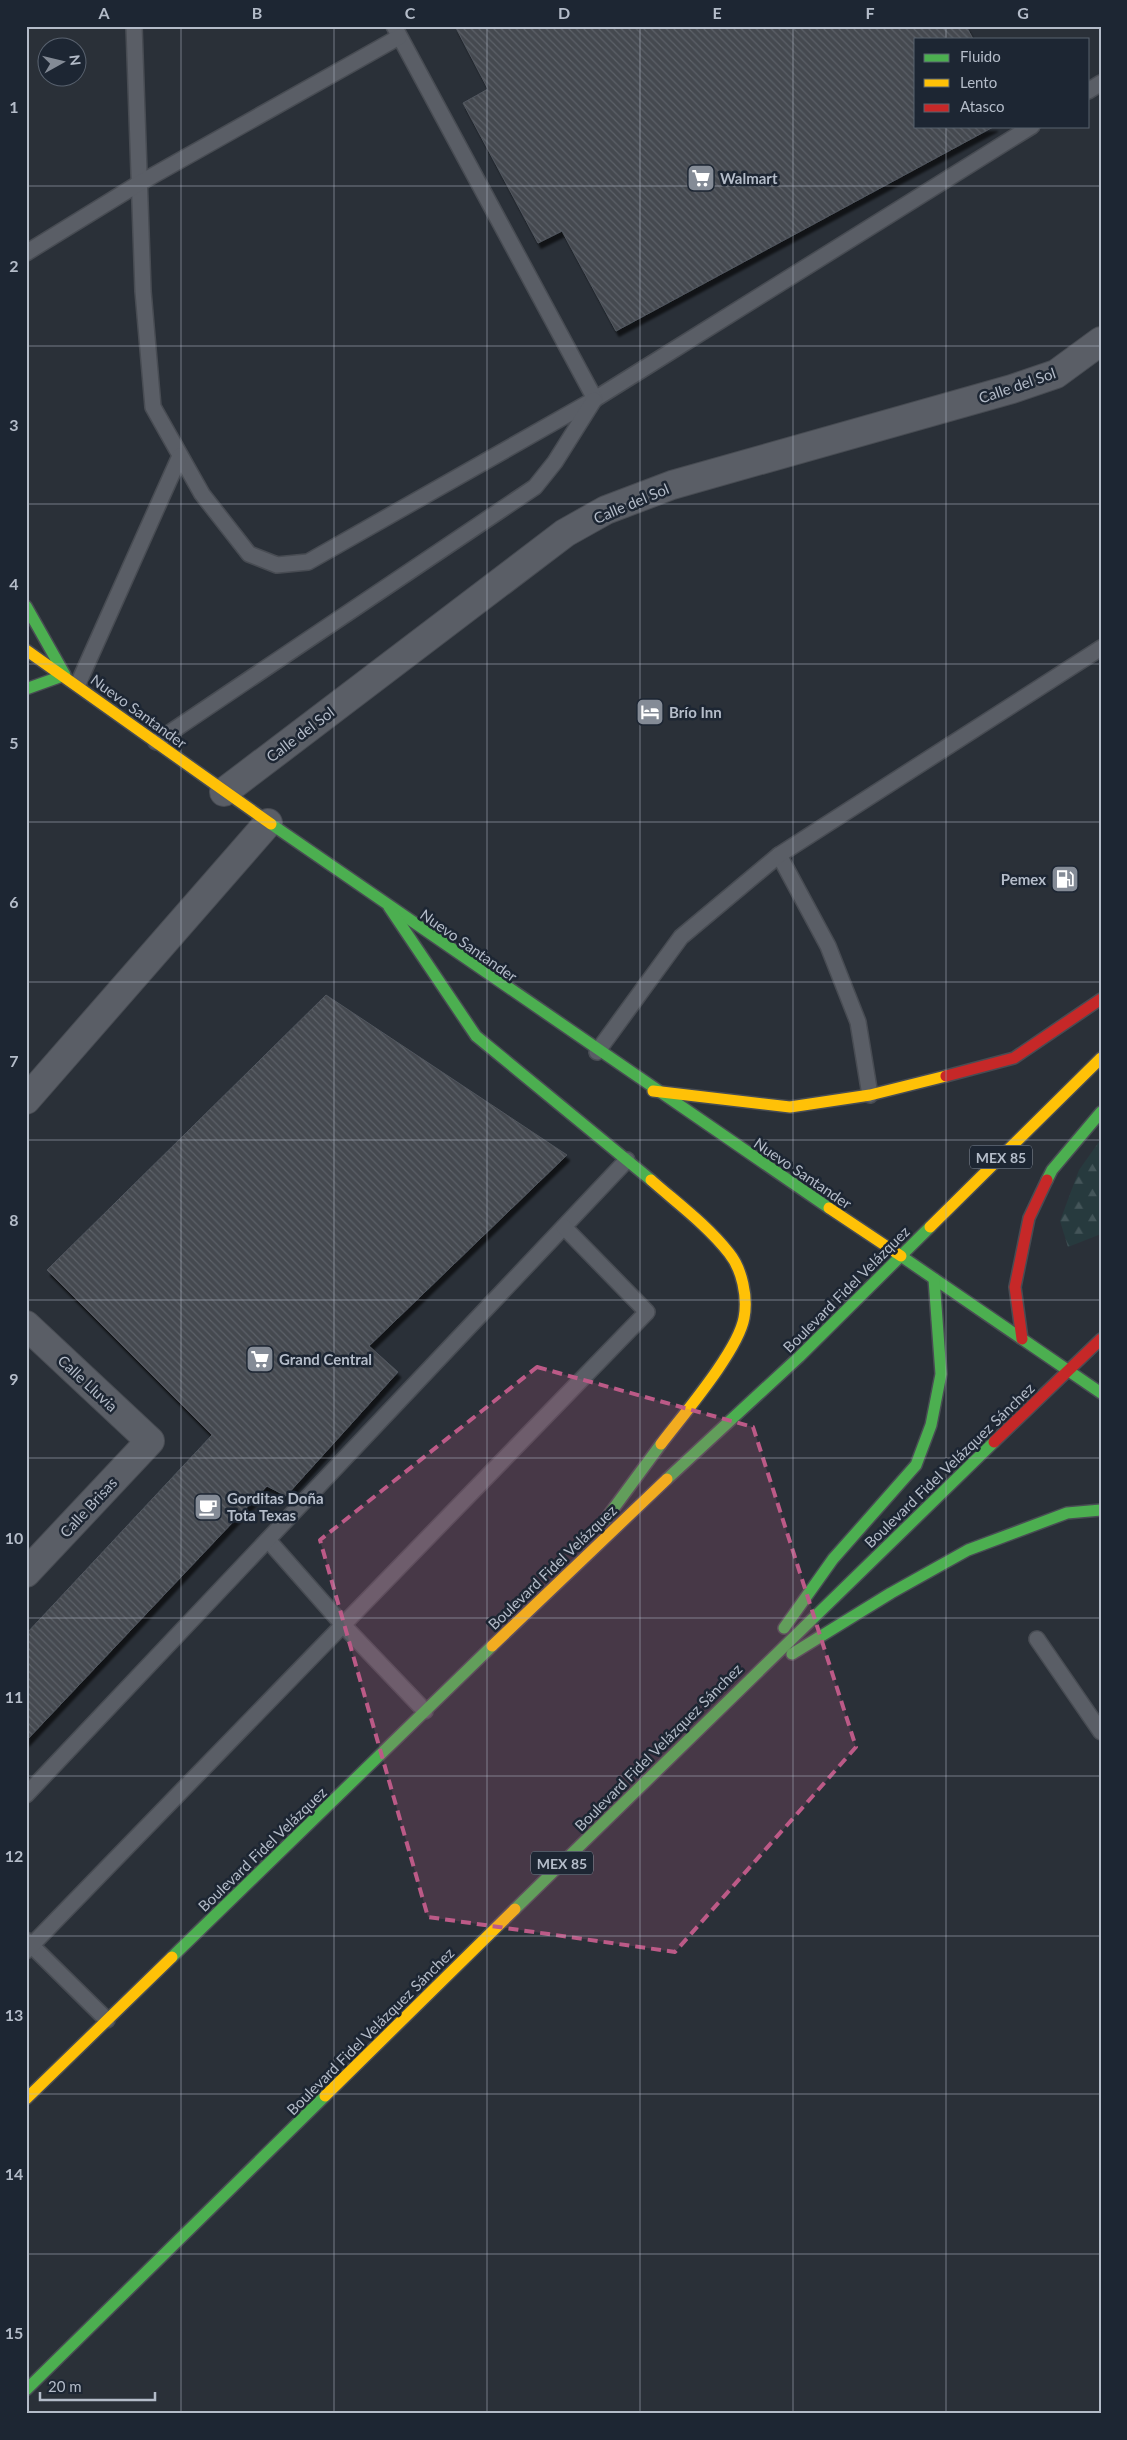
<svg xmlns="http://www.w3.org/2000/svg" width="1127" height="2440" font-family="Lato,sans-serif">
	<defs>
		<pattern id="forest-firs" width="22" height="20" patternUnits="userSpaceOnUse" patternTransform="scale(1.25)"><rect width="22" height="20" fill="#273a3e"/><path d="M5 1l3.5 6h-7zM16 11l3.5 6h-7z" fill="#445559"/></pattern>
		<pattern id="building-back-hatch" width="6" height="6" patternUnits="userSpaceOnUse" patternTransform="scale(1.25)"><rect width="6" height="6" fill="#444950"/><path d="M-1 5l2 2M0 0l6 6M5-1l2 2" fill="none" stroke="#5d6168"/></pattern>
		<filter id="shadow"><feDropShadow dx="3" dy="5.5" stdDeviation="1" flood-color="#0009"/></filter>
	</defs>
	<rect width="100%" height="100%" fill="#2a3038"/>
	<path fill="url(#forest-firs)" d="M1101,1139v95l-33,13 -8,-26 19,-51z"/>
	<g fill="url(#building-back-hatch)" stroke="#52575f" filter="url(#shadow)">
		<path d="M455,26h511l7,13h-57v87h79l-379,205 -54,-100 -24,12 -75,-140 25,-14z"/>
		<path d="M326,995l241,160 -198,191 29,26 -112,124 -19,-10 -241,255v-107l186,-199 -165,-165z"/>
	</g>
	<g fill="none" stroke-linecap="round" stroke-linejoin="round">
		<defs>
			<g id="lane">
				<path d="M134,26l9,265 10,116 49,87 47,60 28,11 31,-3 287,-163 437,-273"/>
				<path d="M394,26l201,373"/>
				<path d="M1088,91l13,-8"/>
				<path d="M26,253l112,-69 261,-147"/>
				<path d="M78,684l102,-228"/>
				<path d="M156,742l379,-255 20,-25 39,-62"/>
				<path d="M779,855l49,91 30,76 12,73"/>
				<path d="M597,1052l84,-115 98,-82 322,-207"/>
				<path d="M268,1540l75,85 82,86"/>
				<path d="M1037,1639l64,93"/>
				<path d="M26,1795l601,-635"/>
				<path d="M26,1940l81,80"/>
				<path d="M26,1951l621,-639 -83,-85"/>
			</g>
			<g id="street">
				<path d="M224,792l341,-259 41,-23 66,-25 340,-96 44,-15 45,-33"/>
				<path d="M26,1100l242,-277"/>
				<path d="M26,1325l124,116 -124,132"/>
			</g>
			<g id="fast">
				<path d="M26,606l39,69 -39,14"/>
				<path d="M271,824l558,384"/>
				<path d="M389,907l87,129 175,144"/>
				<path d="M1047,1180l5,-10 49,-58"/>
				<path d="M901,1256l200,137"/>
				<path d="M667,1479l132,-122 131,-130"/>
				<path d="M605,1520l56,-76"/>
				<path d="M784,1628l49,-69 83,-94 15,-40 10,-51 -7,-95"/>
				<path d="M792,1654l99,-61 77,-43 99,-37 34,-3"/>
				<path d="M515,1909l479,-467"/>
				<path d="M172,1957l320,-311"/>
				<path d="M26,2390l299,-294"/>
			</g>
			<g id="slow">
				<path d="M26,650l245,174"/>
				<path d="M653,1091l137,16 80,-12 76,-19"/>
				<path d="M651,1180c26,23 56,45 78,73 13,16 19,44 15,65 -6,33 -61,97 -83,126"/>
				<path d="M829,1208l72,48"/>
				<path d="M930,1227l171,-169"/>
				<path d="M492,1646l175,-167"/>
				<path d="M325,2096l190,-187"/>
				<path d="M26,2099l146,-142"/>
			</g>
			<g id="jam">
				<path d="M946,1076l68,-18 87,-59"/>
				<path d="M1022,1339l-7,-52 14,-69 18,-38"/>
				<path d="M994,1442l107,-103"/>
			</g>
		</defs>
		<use href="#lane" stroke="#484c53" stroke-width="18"/>
		<use href="#street" stroke="#484c53" stroke-width="30"/>
		<use href="#fast" stroke="#484c53" stroke-width="14"/>
		<use href="#slow" stroke="#484c53" stroke-width="14"/>
		<use href="#jam" stroke="#484c53" stroke-width="14"/>
		<use href="#lane" stroke="#5a5e66" stroke-width="15"/>
		<use href="#street" stroke="#5a5e66" stroke-width="28"/>
		<use href="#fast" stroke="#4caf50" stroke-width="11"/>
		<use href="#slow" stroke="#ffc107" stroke-width="11"/>
		<use href="#jam" stroke="#c62828" stroke-width="11"/>
	</g>
	<path fill="#bc5a87" fill-opacity="0.2" stroke="#bc5a87" stroke-width="4" stroke-dasharray="10 6" stroke-linejoin="round" d="M537,1367l216,60 103,320 -181,205 -247,-35 -108,-377z"/>
	<path fill="none" stroke="#b4bcc9" stroke-width="1" stroke-opacity="0.55" d="M181,26v2388M334,26v2388M487,26v2388M640,26v2388M793,26v2388M946,26v13M946,126v2288M26,186h1075M26,346h1075M26,504h1075M26,664h1075M26,822h1075M26,982h1075M26,1140h1075M26,1300h1075M26,1458h1075M26,1618h1075M26,1776h1075M26,1936h1075M26,2094h1075M26,2254h1075"/>
	<defs>
		<symbol id="supermarket-square" viewBox="-11 -11 22 22"><rect x="-9" y="-9" width="18" height="18" rx="4" fill="#848b96" stroke="#1d2633"/><path d="M-6-5.5h2.5l.6 2H6L4.5 2H-2.5L-4.4-4H-6ZM-1.5 3.2a1.3 1.3 0 1 0 .1 0ZM3 3.2a1.3 1.3 0 1 0 .1 0Z" fill="#fff"/></symbol>
		<symbol id="hotel-square" viewBox="-11 -11 22 22"><rect x="-9" y="-9" width="18" height="18" rx="4" fill="#848b96" stroke="#1d2633"/><path d="M-6-4.5h1.5V1H6V5H4.5V3h-9V5H-6ZM-4 0a1.8 1.8 0 1 1 3.6 0ZM.5 0V-2.5h3Q6-2.5 6 0Z" fill="#fff"/></symbol>
		<symbol id="fuel-square" viewBox="-11 -11 22 22"><rect x="-9" y="-9" width="18" height="18" rx="4" fill="#848b96" stroke="#1d2633"/><path d="M-5.5-6h7V0h2V4h1.3V-2.5L3-4.5l.8-.8L6-3V5H2.5V1h-1V6h-7ZM-4.2-4.7v3.2H.2V-4.7Z" fill="#fff"/></symbol>
		<symbol id="cafe-square" viewBox="-11 -11 22 22"><rect x="-9" y="-9" width="18" height="18" rx="4" fill="#848b96" stroke="#1d2633"/><path d="M-5.5-4.5H6V0H3Q3 3.5 0 3.5H-2.5Q-5.5 3.5-5.5 0ZM3-3.2v2h1.7v-2ZM-6 4.5H4V6H-6Z" fill="#fff"/></symbol>
	</defs>
	<g fill-rule="evenodd">
		<use href="#supermarket-square" x="685" y="162" width="32" height="32"/>
		<use href="#hotel-square" x="634" y="696" width="32" height="32"/>
		<use href="#fuel-square" x="1049" y="863" width="32" height="32"/>
		<use href="#supermarket-square" x="244" y="1343" width="32" height="32"/>
		<use href="#cafe-square" x="192" y="1491" width="32" height="32"/>
	</g>
	<g text-anchor="middle" dominant-baseline="central" stroke-width="5" stroke-linejoin="round" paint-order="stroke">
		<g fill="#1d2633" stroke="#878f9c" stroke-width="1">
			<rect x="970" y="1145.5" width="62" height="23" rx="4"/>
			<rect x="531" y="1851.5" width="62" height="23" rx="4"/>
		</g>
		<g font-size="14" font-weight="bold" fill="#b4bcc9">
			<text x="1001" y="1157">MEX 85</text>
			<text x="562" y="1863">MEX 85</text>
		</g>
		<g font-size="15" font-weight="bold" fill="#b4bcc9" stroke="#1d2633" text-anchor="start">
			<text x="720" y="178">Walmart</text>
			<text x="669" y="712">Brío Inn</text>
			<text x="1046" y="879" text-anchor="end">Pemex</text>
			<text x="279" y="1359">Grand Central</text>
			<text x="227" y="1498">Gorditas Doña<tspan x="227" dy="17">Tota Texas</tspan></text>
		</g>
		<g font-size="15" fill="#b4bcc9" stroke="#1d2633">
			<text transform="translate(1017 385) rotate(-19)">Calle del Sol</text>
			<text transform="translate(631 503) rotate(-23)">Calle del Sol</text>
			<text transform="translate(139 711) rotate(36)">Nuevo Santander</text>
			<text transform="translate(300 734) rotate(-37)">Calle del Sol</text>
			<text transform="translate(469 945) rotate(35)">Nuevo Santander</text>
			<text transform="translate(803 1173) rotate(34)">Nuevo Santander</text>
			<text transform="translate(846 1289) rotate(-45)">Boulevard Fidel Velázquez</text>
			<text transform="translate(88 1383) rotate(43)">Calle Lluvia</text>
			<text transform="translate(949 1465) rotate(-44)">Boulevard Fidel Velázquez Sánchez</text>
			<text transform="translate(88 1507) rotate(-47)">Calle Brisas</text>
			<text transform="translate(552 1567) rotate(-44)">Boulevard Fidel Velázquez</text>
			<text transform="translate(658 1747) rotate(-45)">Boulevard Fidel Velázquez Sánchez</text>
			<text transform="translate(262 1849) rotate(-44)">Boulevard Fidel Velázquez</text>
			<text transform="translate(370 2031) rotate(-45)">Boulevard Fidel Velázquez Sánchez</text>
		</g>
	</g>
	<rect width="1127" height="2440" fill="none" stroke="#1d2633" stroke-width="55"/>
	<rect x="914" y="38" width="175" height="90" fill="#1d2633" stroke="#59626f"/>
	<rect x="924" y="54" width="25" height="8" fill="#4caf50" stroke="#59626f"/>
	<text x="960" y="62" font-size="15" fill="#b4bcc9">Fluido</text>
	<rect x="924" y="79" width="25" height="8" fill="#ffc107" stroke="#59626f"/>
	<text x="960" y="88" font-size="15" fill="#b4bcc9">Lento</text>
	<rect x="924" y="104" width="25" height="8" fill="#c62828" stroke="#59626f"/>
	<text x="960" y="112" font-size="15" fill="#b4bcc9">Atasco</text>
	<g transform="translate(62 62) rotate(82)"><circle r="24" fill="#1d2633" stroke="#59626f"/>
	<path d="M0-4L9 19L0 12L-9 19Z" fill="#848b96"/>
	<text y="-8" font-size="14" font-weight="bold" text-anchor="middle" fill="#b4bcc9">N</text>
	</g>
	<path d="M40 2392v8h115v-8" fill="none" stroke="#b4bcc9" stroke-width="2.5"/>
	<text x="48" y="2392" font-size="15" fill="#b4bcc9" stroke="#1d2633" stroke-width="4" paint-order="stroke">20 m</text>
	<rect x="28" y="28" width="1072" height="2384" fill="none" stroke="#b4bcc9" stroke-width="2"/>
	<g font-size="16" text-anchor="middle" font-weight="bold" fill="#b4bcc9">
		<text x="104" y="19">A</text>
		<text x="257" y="19">B</text>
		<text x="410" y="19">C</text>
		<text x="564" y="19">D</text>
		<text x="717" y="19">E</text>
		<text x="870" y="19">F</text>
		<text x="1023" y="19">G</text>
		<text x="14" y="113">1</text>
		<text x="14" y="272">2</text>
		<text x="14" y="431">3</text>
		<text x="14" y="590">4</text>
		<text x="14" y="749">5</text>
		<text x="14" y="908">6</text>
		<text x="14" y="1067">7</text>
		<text x="14" y="1226">8</text>
		<text x="14" y="1385">9</text>
		<text x="14" y="1544">10</text>
		<text x="14" y="1703">11</text>
		<text x="14" y="1862">12</text>
		<text x="14" y="2021">13</text>
		<text x="14" y="2180">14</text>
		<text x="14" y="2339">15</text>
	</g>
</svg>
